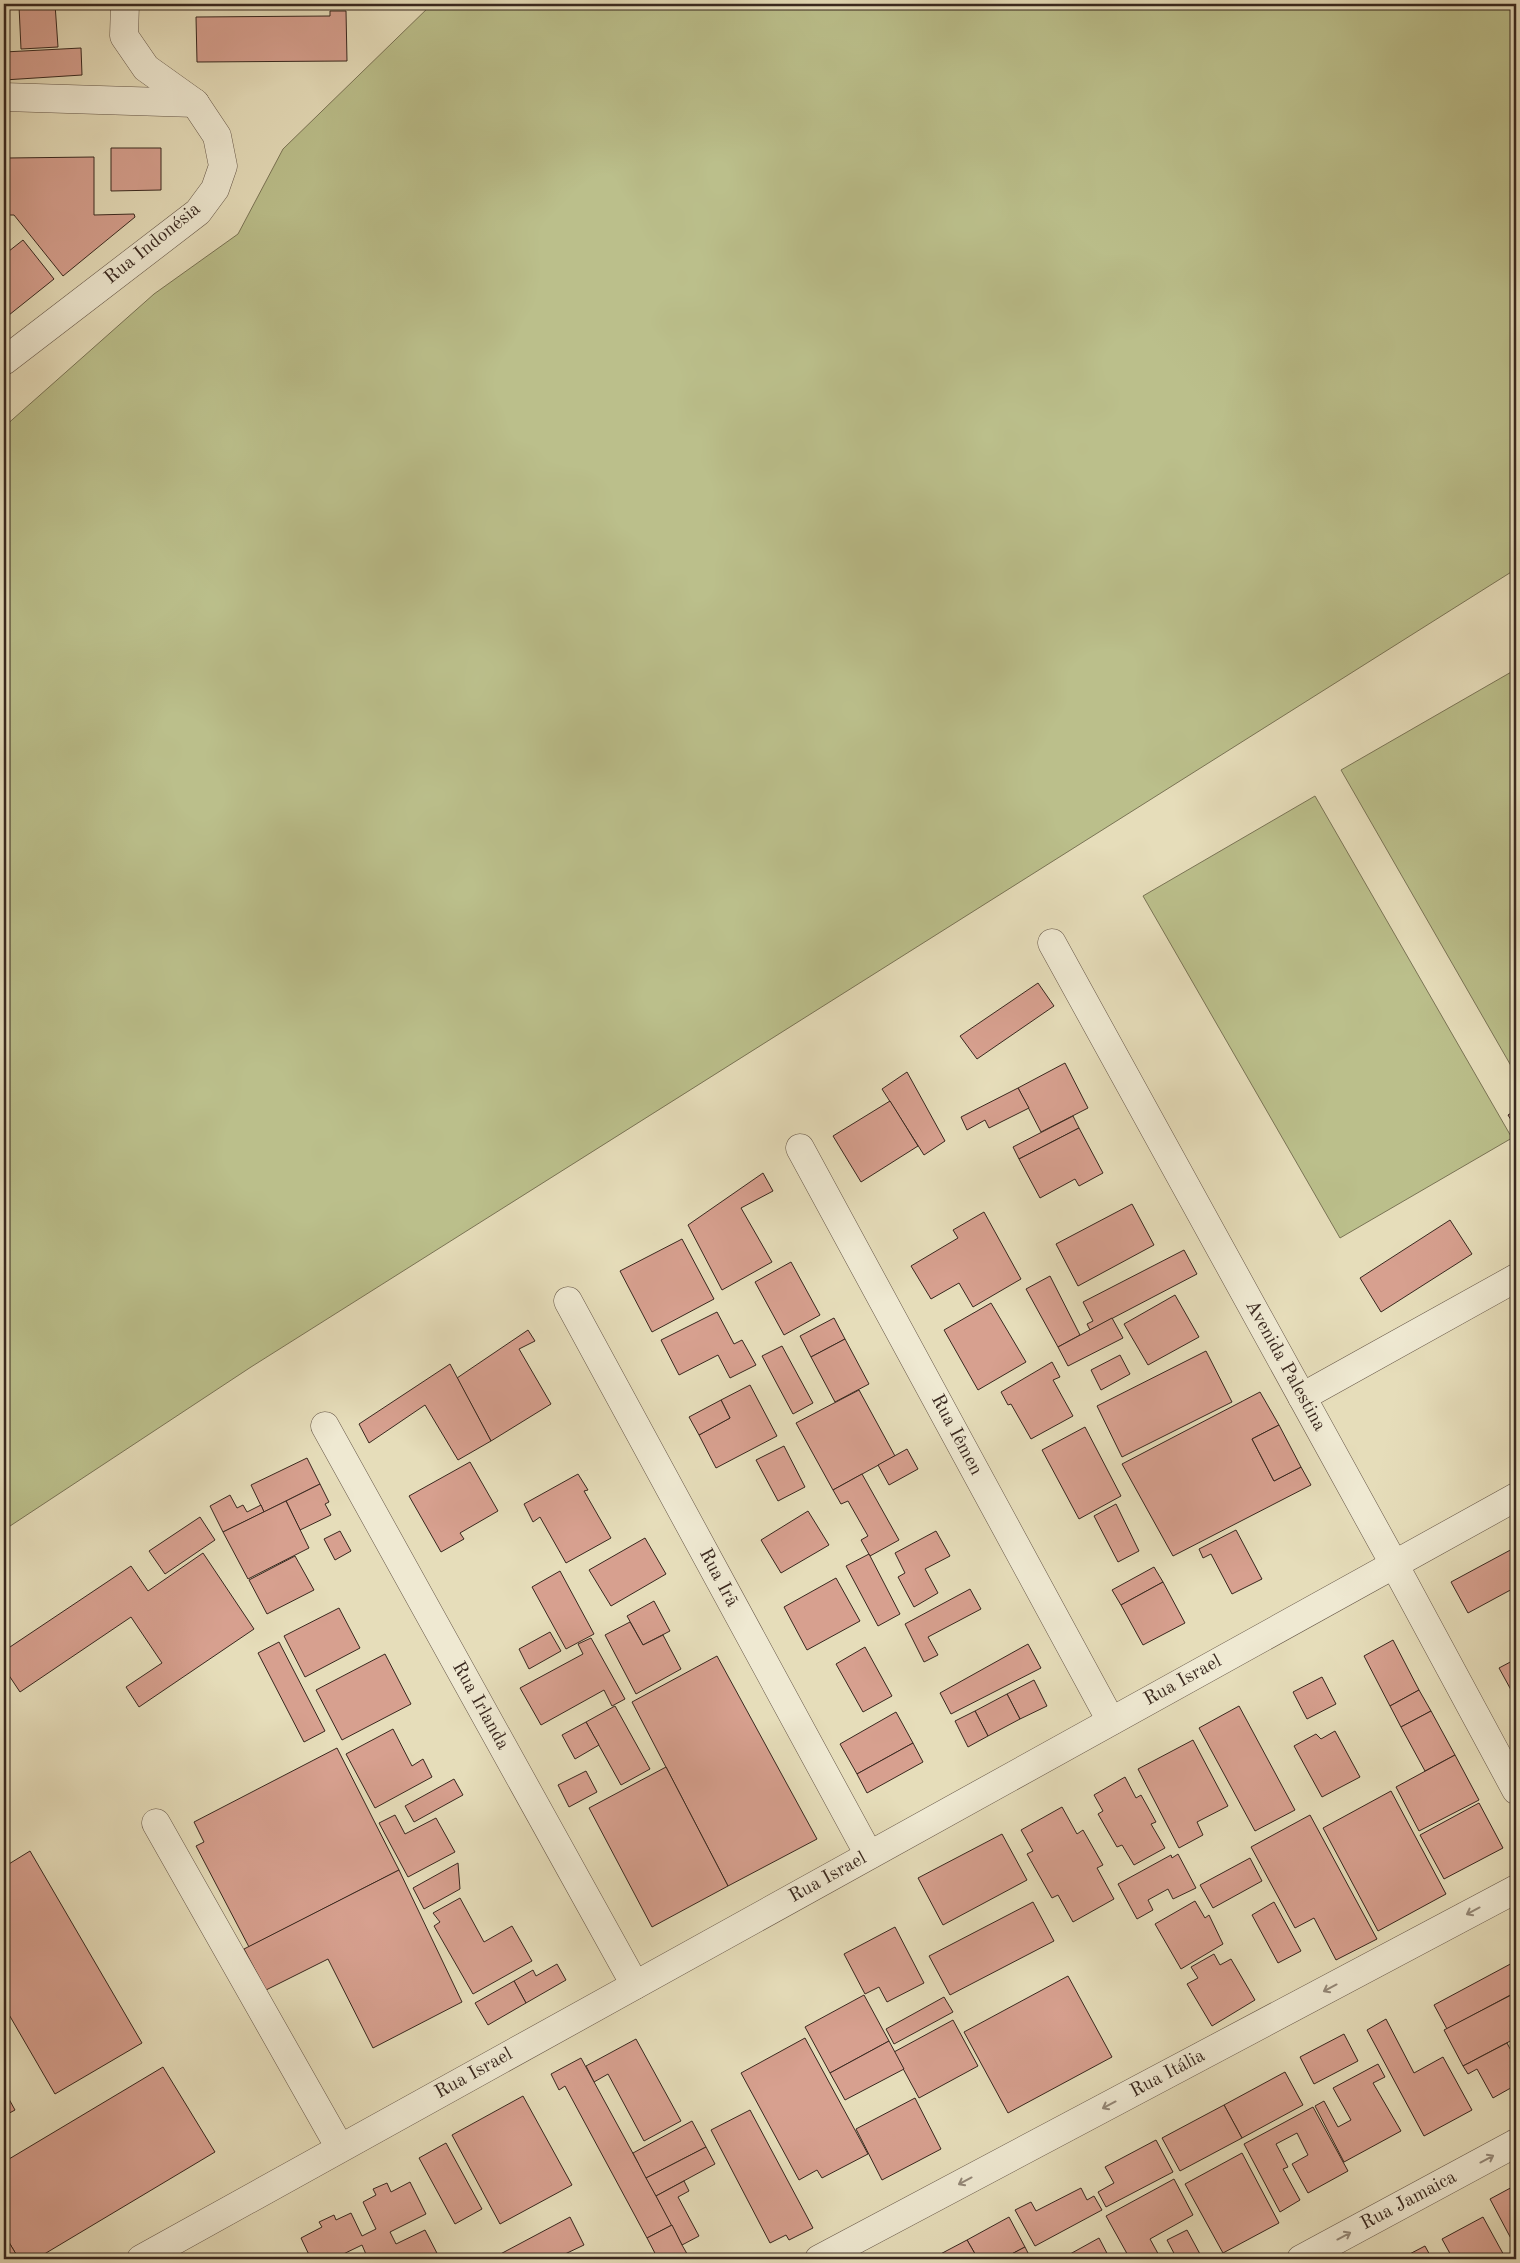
<svg xmlns="http://www.w3.org/2000/svg" width="1520" height="2263" font-family="'Old Standard TT',serif">
	<rect width="100%" height="100%" fill="#e6ddba"/>
	<filter id="stains"><feTurbulence type="fractalNoise" baseFrequency=".004" numOctaves="4"/><feColorMatrix values="0 0 0 0 .2 0 0 0 0 .09 0 0 0 0 .02 0 0 0 .5 -.17"/></filter>
	<radialGradient id="worn" r=".72"><stop offset=".6" stop-color="#630" stop-opacity="0"/><stop offset="1" stop-color="#630" stop-opacity=".3"/></radialGradient>
	<g fill="#bbbf8b" stroke="#7a7455">
		<path d="M432,4h1084v565l-1265,798 -247,163v-1103l150,-133 84,-60 45,-85z"/>
		<path d="M1513,671l3,5v394l-2,1 -173,-301z"/>
		<path d="M1315,796l197,342 -172,100 -197,-342z"/>
	</g>
	<g fill="#d7a08f" stroke="#39281f">
		<path d="M55,4l3,43 -37,2 -2,-43z"/>
		<path d="M330,11h16l1,50 -150,1 -1,-45 134,-1z"/>
		<path d="M81,48l1,27 -78,5v-28z"/>
		<path d="M111,148h50v42l-50,1z"/>
		<path d="M94,157v58l40,-1 1,3 -72,59 -49,-61h-10v-24h4v-33z"/>
		<path d="M23,240l31,39 -50,40v-64z"/>
		<path d="M1038,983l16,23 -77,53 -17,-23z"/>
		<path d="M1065,1063l23,45 -47,24 -23,-44z"/>
		<path d="M907,1072l38,69 -21,14 -42,-66z"/>
		<path d="M1018,1088l11,20 -40,20 -4,-8 -18,10 -6,-13z"/>
		<path d="M890,1101l28,45 -57,36 -28,-46z"/>
		<path d="M1516,1110v18l-8,-13z"/>
		<path d="M1073,1116l6,12 -60,31 -6,-12z"/>
		<path d="M1079,1128l24,45 -24,13 -4,-7 -35,19 -21,-39z"/>
		<path d="M763,1173l10,18 -32,17 31,54 -50,28 -34,-65z"/>
		<path d="M1132,1204l22,41 -76,41 -22,-42z"/>
		<path d="M984,1212l37,67 -48,28 -14,-24 -28,16 -20,-33 47,-28 -5,-8z"/>
		<path d="M1450,1220l22,34 -91,58 -21,-34z"/>
		<path d="M682,1239l32,60 -62,33 -32,-61z"/>
		<path d="M1184,1250l13,24 -107,56 -3,-6 6,-3 -10,-19z"/>
		<path d="M791,1262l29,53 -36,20 -29,-53z"/>
		<path d="M1050,1276l30,59 -22,12 -32,-58z"/>
		<path d="M1175,1295l24,42 -51,28 -24,-41z"/>
		<path d="M991,1303l35,59 -48,28 -34,-60z"/>
		<path d="M717,1312l17,32 8,-4 14,25 -26,13 -12,-23 -39,20 -18,-35z"/>
		<path d="M834,1318l11,21 -34,18 -11,-21z"/>
		<path d="M1112,1318l11,20 -55,28 -10,-19z"/>
		<path d="M528,1330l7,11 -16,8 32,55 -60,37 -34,-63z"/>
		<path d="M845,1339l24,45 -34,18 -24,-45z"/>
		<path d="M782,1346l31,57 -20,11 -31,-58z"/>
		<path d="M1206,1351l26,51 -110,55 -25,-51z"/>
		<path d="M1120,1355l10,19 -29,16 -10,-20z"/>
		<path d="M1052,1362l8,15 -7,3 20,36 -42,23 -20,-35 -3,1 -7,-13z"/>
		<path d="M450,1364l41,77 -33,19 -33,-55 -56,38 -10,-19z"/>
		<path d="M750,1385l27,51 -61,32 -17,-33 31,-17 -9,-18z"/>
		<path d="M859,1390l36,66 -62,34 -37,-67z"/>
		<path d="M1260,1392l19,33 -27,14 22,42 27,-14 10,18 -138,71 -51,-92z"/>
		<path d="M721,1400l9,18 -31,17 -10,-18z"/>
		<path d="M1279,1425l22,42 -27,14 -22,-42z"/>
		<path d="M1085,1427l36,69 -42,23 -37,-69z"/>
		<path d="M784,1446l21,41 -27,14 -22,-41z"/>
		<path d="M907,1449l11,20 -29,16 -11,-20z"/>
		<path d="M307,1458l13,26 -56,28 -13,-27z"/>
		<path d="M470,1462l28,49 -38,22 4,6 -23,13 -32,-56z"/>
		<path d="M578,1474l10,16 -4,1 27,47 -45,25 -26,-46 -7,5 -9,-18z"/>
		<path d="M862,1474l37,66 -29,16 -9,-16 7,-4 -20,-35 -7,3 -8,-14z"/>
		<path d="M320,1484l9,18 -4,2 6,11 -31,15 -14,-29z"/>
		<path d="M230,1495l7,13 6,-3 4,7 14,-7 3,7 -41,20 -13,-26z"/>
		<path d="M286,1501l23,47 -61,31 -25,-47z"/>
		<path d="M1116,1504l23,47 -21,11 -24,-46z"/>
		<path d="M808,1511l21,34 -48,28 -20,-33z"/>
		<path d="M200,1517l15,23 -50,34 -16,-23z"/>
		<path d="M1236,1530l26,49 -30,15 -21,-40 -8,4 -4,-9z"/>
		<path d="M340,1531l11,20 -16,9 -11,-21z"/>
		<path d="M936,1531l14,25 -25,13 13,24 -24,14 -16,-30 7,-4 -10,-20z"/>
		<path d="M645,1538l21,36 -55,32 -22,-36z"/>
		<path d="M1516,1547v40l-48,26 -17,-31z"/>
		<path d="M203,1553l51,76 -115,78 -13,-20 36,-24 -31,-46 -111,75 -16,-24v-17l127,-85 17,25z"/>
		<path d="M869,1554l31,60 -22,12 -32,-60z"/>
		<path d="M295,1556l19,34 -47,24 -18,-34z"/>
		<path d="M1154,1567l9,15 -42,23 -9,-15z"/>
		<path d="M560,1571l34,63 -28,15 -34,-62z"/>
		<path d="M836,1578l24,43 -53,29 -23,-43z"/>
		<path d="M1163,1582l22,41 -42,22 -22,-40z"/>
		<path d="M970,1589l11,20 -53,28 10,18 -14,7 -19,-38z"/>
		<path d="M654,1601l16,30 -27,14 -16,-29z"/>
		<path d="M339,1608l21,40 -55,29 -21,-41z"/>
		<path d="M630,1622l13,23 20,-10 18,34 -45,25 -31,-59z"/>
		<path d="M550,1632l11,19 -32,18 -10,-20z"/>
		<path d="M591,1638l34,61 -13,7 -8,-16 -63,35 -21,-37 63,-34 -5,-10z"/>
		<path d="M1393,1640l26,50 -29,16 -26,-50z"/>
		<path d="M279,1642l46,89 -21,11 -46,-89z"/>
		<path d="M1028,1644l13,24 -90,46 -11,-21z"/>
		<path d="M865,1647l27,49 -29,16 -27,-48z"/>
		<path d="M385,1654l26,50 -69,36 -26,-50z"/>
		<path d="M717,1656l100,183 -89,47 -96,-184z"/>
		<path d="M1516,1659v40l-17,-31z"/>
		<path d="M1322,1677l14,27 -29,15 -14,-27z"/>
		<path d="M1034,1680l13,26 -27,13 -13,-25z"/>
		<path d="M1419,1690l12,21 -30,16 -11,-21z"/>
		<path d="M1007,1694l13,25 -32,17 -13,-25z"/>
		<path d="M615,1706l35,63 -29,16 -35,-63z"/>
		<path d="M1239,1706l56,104 -40,21 -56,-103z"/>
		<path d="M975,1711l13,25 -20,11 -13,-26z"/>
		<path d="M1431,1711l24,44 -30,16 -24,-44z"/>
		<path d="M896,1712l17,31 -56,31 -17,-30z"/>
		<path d="M586,1722l13,23 -24,14 -13,-24z"/>
		<path d="M393,1729l19,37 11,-7 9,18 -57,31 -29,-54z"/>
		<path d="M1335,1731l25,46 -38,20 -28,-51 22,-12 5,5z"/>
		<path d="M1193,1740l35,66 -31,16 6,13 -24,13 -41,-79z"/>
		<path d="M913,1743l10,19 -56,31 -10,-19z"/>
		<path d="M337,1748l62,122 -150,77 -53,-101 8,-4 -10,-20z"/>
		<path d="M1455,1755l24,45 -60,31 -23,-44z"/>
		<path d="M666,1767l62,119 -76,41 -63,-119z"/>
		<path d="M586,1771l11,21 -28,15 -11,-22z"/>
		<path d="M1125,1777l11,21 5,-3 15,27 -5,2 14,24 -31,17 -12,-20 -5,2 -19,-33 5,-3 -9,-16z"/>
		<path d="M454,1779l9,16 -49,27 -9,-16z"/>
		<path d="M1391,1791l55,103 -68,37 -55,-103z"/>
		<path d="M1479,1803l24,45 -59,31 -24,-44z"/>
		<path d="M1062,1807l15,27 6,-4 20,35 -6,3 17,31 -41,23 -15,-27 -6,3 -25,-44 6,-3 -12,-21z"/>
		<path d="M395,1815l10,19 31,-16 19,34 -47,25 -29,-54z"/>
		<path d="M1310,1815l67,124 -41,21 -22,-42 -19,10 -44,-81z"/>
		<path d="M1002,1834l25,46 -84,45 -25,-47z"/>
		<path d="M30,1851l112,192 -87,51 -51,-88v-139z"/>
		<path d="M1178,1854l18,34 -23,11 -5,-10 -20,11 5,10 -16,9 -19,-35 53,-29 1,3z"/>
		<path d="M1250,1858l12,23 -49,27 -13,-23z"/>
		<path d="M458,1863l2,26 -36,20 -11,-21z"/>
		<path d="M399,1870l63,132 -89,46 -45,-89 -62,31 -22,-41z"/>
		<path d="M460,1898l24,44 28,-16 20,35 -59,33 -39,-68 6,-4 -7,-9z"/>
		<path d="M1195,1901l10,17 4,-3 14,29 -42,25 -26,-45z"/>
		<path d="M1033,1902l21,39 -104,54 -21,-39z"/>
		<path d="M1274,1902l27,49 -23,12 -26,-48z"/>
		<path d="M895,1927l29,56 -37,19 -8,-15 -14,7 -21,-40z"/>
		<path d="M1214,1954l6,11 11,-6 24,41 -43,26 -25,-42 11,-6 -7,-11z"/>
		<path d="M1516,1961v31l-69,37 -13,-24z"/>
		<path d="M557,1964l9,16 -40,23 -12,-22 19,-11 3,6z"/>
		<path d="M1068,1976l44,81 -104,56 -44,-81z"/>
		<path d="M514,1981l12,22 -38,22 -13,-22z"/>
		<path d="M1515,1993l1,45 -53,28 -19,-36z"/>
		<path d="M864,1995l25,46 -59,32 -25,-46z"/>
		<path d="M944,1997l9,15 -59,32 -8,-15z"/>
		<path d="M1386,2019l28,54 29,-16 29,53 -48,26 -57,-106z"/>
		<path d="M953,2020l25,46 -59,32 -25,-46z"/>
		<path d="M1344,2034l14,27 -44,23 -14,-27z"/>
		<path d="M805,2038l63,116 -46,24 -5,-8 -18,10 -58,-107z"/>
		<path d="M636,2039l45,82 -37,20 -36,-67 -14,8 -8,-16z"/>
		<path d="M889,2041l15,28 -59,31 -15,-27z"/>
		<path d="M1507,2043l9,17v25l-23,13 -16,-29 -9,5 -5,-8z"/>
		<path d="M581,2058l91,167 -25,13 -82,-152 -6,4 -8,-16z"/>
		<path d="M1378,2064l7,13 -12,6 28,48 -57,31 -29,-56 9,-5 14,26 13,-7 -18,-32z"/>
		<path d="M163,2067l52,85 -179,107h-17l-15,-25v-72z"/>
		<path d="M1285,2072l18,33 -61,33 -18,-33z"/>
		<path d="M4,2090l11,20 -11,6z"/>
		<path d="M523,2096l49,89 -72,39 -48,-89z"/>
		<path d="M915,2098l26,51 -59,31 -26,-51z"/>
		<path d="M1224,2105l18,33 -62,33 -18,-33z"/>
		<path d="M1313,2107l35,64 -40,22 -16,-29 16,-9 -11,-22 -21,11 12,23 -5,2 17,31 -20,12 -36,-68z"/>
		<path d="M750,2110l63,118 -24,12 -3,-5 -16,8 -59,-113z"/>
		<path d="M692,2121l14,26 -60,31 -13,-25z"/>
		<path d="M1156,2140l17,32 -67,35 -8,-15 16,-9 -9,-16z"/>
		<path d="M446,2143l36,66 -27,15 -36,-66z"/>
		<path d="M706,2147l9,17 -59,32 -10,-18z"/>
		<path d="M1242,2153l37,70 -56,30 -38,-69z"/>
		<path d="M1174,2179l19,36 -43,24 11,20h-31l-24,-43z"/>
		<path d="M684,2181l5,10 -11,6 21,39 -17,9 -26,-49z"/>
		<path d="M410,2182l16,32 -36,18 6,12 29,-14 15,29h-72l-6,-14 -29,14h-22l-10,-21 21,-11 -3,-5 15,-7 2,5 15,-7 11,23 14,-7 -13,-27 13,-7 -3,-6 14,-6 4,9z"/>
		<path d="M1516,2185v63l-26,-49z"/>
		<path d="M1081,2188l6,12 7,-4 8,14 -67,36 -20,-36 16,-8 5,9z"/>
		<path d="M570,2217l14,28 -19,9 2,5h-76z"/>
		<path d="M1009,2217l16,30 -23,12h-24l-11,-19z"/>
		<path d="M1483,2217l23,42h-53l-11,-20z"/>
		<path d="M672,2225l10,20 8,14h-32l-11,-21z"/>
		<path d="M1187,2230l13,24 -9,5h-14l-10,-19z"/>
		<path d="M4,2234l15,25h-15z"/>
		<path d="M1099,2238l11,21h-49z"/>
		<path d="M967,2240l11,19h-47z"/>
		<path d="M1425,2246l7,13h-32z"/>
		<path d="M1025,2247l6,12h-29z"/>
	</g>
	<g fill="none" stroke-linecap="round" stroke-linejoin="round">
		<defs>
			<g id="minor">
				<path d="M4,97l191,6"/>
				<path d="M4,361l194,-149 17,-23 8,-23 -6,-30 -22,-33 -49,-35 -22,-32 1,-32"/>
				<path d="M1052,943l342,621 122,226"/>
				<path d="M800,1148l311,573"/>
				<path d="M568,1301l301,554"/>
				<path d="M1302,1397l214,-119"/>
				<path d="M325,1426l310,559"/>
				<path d="M156,1823l184,325"/>
				<path d="M141,2259l1375,-762"/>
				<path d="M819,2259l697,-370"/>
				<path d="M1301,2259l215,-116"/>
			</g>
		</defs>
		<use href="#minor" stroke="#645546" stroke-width="29"/>
		<use href="#minor" stroke="#efe9d2" stroke-width="28"/>
	</g>
	<defs><path id="oneway-shaft" d="M-6 0H5M1.5-3L5.5 0L1.5 3" fill="none" stroke-width="1.6" stroke-linecap="round" stroke-linejoin="round" transform="scale(1.25)"/></defs>
	<g stroke="#948878">
		<use href="#oneway-shaft" transform="translate(1473 1911) rotate(152)"/>
		<use href="#oneway-shaft" transform="translate(1330 1988) rotate(152)"/>
		<use href="#oneway-shaft" transform="translate(1109 2105) rotate(152)"/>
		<use href="#oneway-shaft" transform="translate(1487 2159) rotate(-28)"/>
		<use href="#oneway-shaft" transform="translate(965 2181) rotate(152)"/>
		<use href="#oneway-shaft" transform="translate(1344 2236) rotate(-28)"/>
	</g>
	<g text-anchor="middle" dominant-baseline="central" stroke-width="4" stroke-linejoin="round" paint-order="stroke">
		<g font-size="19" fill="#39281f" stroke="#efe9d2">
			<text transform="translate(153 244) rotate(-39)">Rua Indonésia</text>
			<text transform="translate(1285 1366) rotate(61)">Avenida Palestina</text>
			<text transform="translate(956 1435) rotate(62)">Rua Iêmen</text>
			<text transform="translate(718 1578) rotate(62)">Rua Irã</text>
			<text transform="translate(1183 1681) rotate(-29)">Rua Israel</text>
			<text transform="translate(480 1706) rotate(61)">Rua Irlanda</text>
			<text transform="translate(828 1878) rotate(-29)">Rua Israel</text>
			<text transform="translate(474 2074) rotate(-29)">Rua Israel</text>
			<text transform="translate(1168 2074) rotate(-28)">Rua Itália</text>
			<text transform="translate(1409 2201) rotate(-28)">Rua Jamaica</text>
		</g>
	</g>
	<rect width="1520" height="2263" fill="none" stroke="#e6ddba" stroke-width="20"/>
	<rect x="5" y="5" width="1510" height="2253" fill="none" stroke="#39281f" stroke-width="2.5"/>
	<rect x="10" y="10" width="1500" height="2243" fill="none" stroke="#39281f"/>
	<rect width="100%" height="100%" filter="url(#stains)"/>
	<rect width="100%" height="100%" fill="url(#worn)"/>
</svg>
